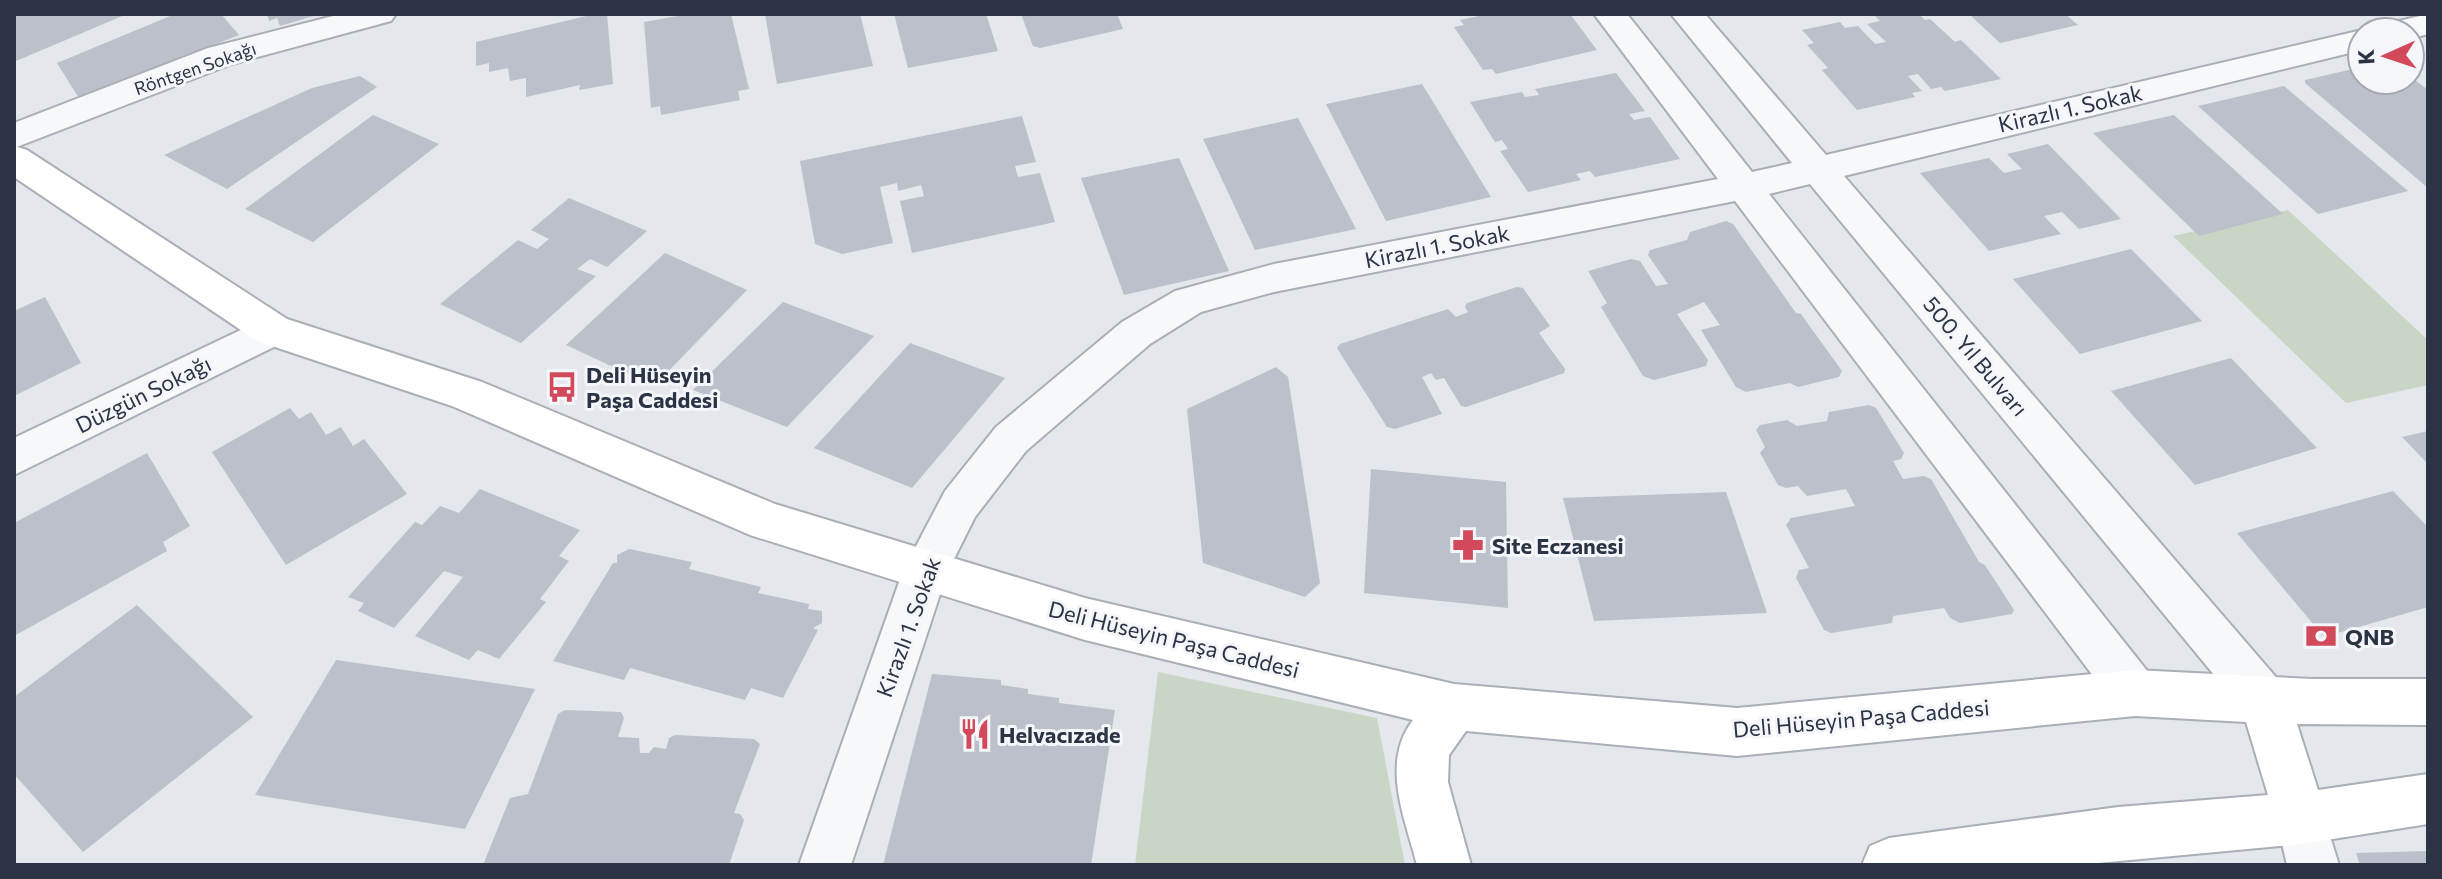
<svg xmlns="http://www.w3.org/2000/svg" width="2442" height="879" font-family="Commissioner,sans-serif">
	<rect width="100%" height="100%" fill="#e4e7ec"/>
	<g fill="#c9d6c5">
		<path d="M2288,210l140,130v45l-82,18 -173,-167z"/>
		<path d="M1158,672l219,46 28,147h-270z"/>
	</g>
	<g fill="#bbc0ca">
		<path d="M14,14h113l-111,47z"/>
		<path d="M175,14h46l18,21 -160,63 -22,-35z"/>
		<path d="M267,14h49l1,1 -37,11 -3,-8 -8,3z"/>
		<path d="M595,14h12l6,70 -34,6 1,-5 -54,12v-19l-16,3 -2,-13 -19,4v-9l-13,3v-24z"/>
		<path d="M689,14h42l18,75 -11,2 2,9 -79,15 -1,-9 -9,2 -7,-86z"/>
		<path d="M765,14h95l13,52 -96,18z"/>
		<path d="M894,14h92l12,37 -90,17z"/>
		<path d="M1021,14h96l6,15 -83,19 -7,-2z"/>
		<path d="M1488,14h82l27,36 -101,24 -4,-5 -9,1 -29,-43 10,-2 -4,-5z"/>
		<path d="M1919,14l6,6 5,-1 25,23 6,-2 40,39 -56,12 -4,-4 -10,2 -13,-15 -10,2 14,15 -10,2 3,4 -58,13 -35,-40 6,-2 -21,-23 7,-2 -12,-13 38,-8 5,6 13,-2 17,18 11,-2 -19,-18 13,-3 -6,-6z"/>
		<path d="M1969,14h96l13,11 -78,18z"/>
		<path d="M2362,67v13h48v-4l18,14v98l-123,-105v-3z"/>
		<path d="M1616,73l29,38 -16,3 5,6 16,-3 30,42 -85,18 -5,-6 -14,3 5,6 -53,12 -28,-41 8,-2 -6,-9 -7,2 -25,-40 52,-10 3,5 14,-2 -4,-6z"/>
		<path d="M360,76l17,11 -150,102 -63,-34 148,-67z"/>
		<path d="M1422,84l69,113 -105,24 -60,-117z"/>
		<path d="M2284,86l124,105 -90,23 -120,-108z"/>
		<path d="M373,115l66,29 -126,98 -68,-33z"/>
		<path d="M2174,115l109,99 -84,22 -106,-103z"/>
		<path d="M1022,116l14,46 -21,4 3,11 22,-4 15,49 -143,31 -12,-52 24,-5 -3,-11 -23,6 -1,-8 -17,4 13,56 -51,11 -27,-10 -15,-83z"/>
		<path d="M1298,118l58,111 -101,21 -52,-111z"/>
		<path d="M2048,144l73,75 -42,10 -17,-17 -18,4 17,18 -72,17 -69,-78 69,-15 15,15 18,-4 -15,-15z"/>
		<path d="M1179,158l50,113 -105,24 -43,-117z"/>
		<path d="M569,198l78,33 -40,36 -17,-8 -13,10 19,7 -75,67 -81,-39 78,-64 19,9 12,-10 -18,-9z"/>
		<path d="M1726,221l7,3 63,89 5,1 41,57 -3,6 -41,10 -8,-4 -44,9 -10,-5 -35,-57 19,-5 -16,-23 -27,12 31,46 -2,6 -52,14 -11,-4 -42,-69 6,-4 -19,-32 43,-12 9,2 16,25 12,-2 -20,-29 2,-5 37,-10 3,-8z"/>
		<path d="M2131,249l71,72 -122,33 -67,-75z"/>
		<path d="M665,253l82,37 -93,96 -88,-41z"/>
		<path d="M1517,287l6,1 27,38 -11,7 26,36 -1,4 -98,34 -5,-1 -17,-28 -8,2 -5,-7 -9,4 20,37 -47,15 -8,-2 -50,-79 3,-4 108,-35 8,8 12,-5 -3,-5 2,-4z"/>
		<path d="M45,297l36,66 -67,33v-85z"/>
		<path d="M783,302l91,34 -87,91 -94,-37z"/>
		<path d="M910,343l95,35 -93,110 -98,-40z"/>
		<path d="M2231,358l86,90 -122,37 -84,-94z"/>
		<path d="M1276,367l12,10 32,206 -15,14 -102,-34 -16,-154z"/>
		<path d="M1869,405l7,3 28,45 -3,6 -8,2 10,18 21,-3 7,3 48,83 6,3 29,45 -2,4 -52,9 -10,-5 -6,-10 -51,8 -1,7 -61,10 -7,-3 -28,-52 3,-8 10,-2 -23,-43 5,-7 64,-12 -9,-17 -39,7 -9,-10 -12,2 -8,-3 -18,-32 5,-6 -9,-17 4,-5 27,-5 10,6 30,-5 2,-9z"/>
		<path d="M290,408l9,11 12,-7 15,23 15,-8 12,19 11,-7 43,55 -121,71 -74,-113z"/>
		<path d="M2428,431v33l-26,-27z"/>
		<path d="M147,453l43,73 -27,16 4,9 -153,85v-113z"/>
		<path d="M1371,469l135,13 2,126 -144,-15z"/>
		<path d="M480,489l100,41 -21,26 10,5 -29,38 6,3 -47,57 -21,-9 -9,10 -54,-24 48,-59 -19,-6 -50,57 -36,-17 6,-8 -16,-6 67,-75 7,3 18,-19 19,7z"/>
		<path d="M2393,491l35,36v80l-104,30 -87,-104z"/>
		<path d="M1726,492l41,121 -173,8 -31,-123z"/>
		<path d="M629,549l63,13 -3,7 72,18 -3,6 51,11 -1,5 14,2v12l-9,5 5,2 -35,68 -32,-10 -6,12 -115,-32 -6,12 -71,-19 60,-98h4v-8z"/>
		<path d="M137,605l116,112 -170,135 -69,-78v-77z"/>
		<path d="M336,660l199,29 -70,140 -210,-34z"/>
		<path d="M932,674l69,6v5l27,4v5l31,4v5l56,7 -24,155h-208z"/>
		<path d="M565,710l56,2 3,6 -6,19 21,1 1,15h9l5,-6 12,2 3,-11 6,-3 79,4 6,5 -26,69 6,1 4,6 -15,45h-246l27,-67 18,-4 30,-80z"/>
		<path d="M2428,851v14h-68l-4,-12z"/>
	</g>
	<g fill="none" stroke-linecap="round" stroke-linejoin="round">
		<defs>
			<g id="street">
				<path d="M341,14h55l-5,7 -159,43 -218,84v-25l194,-75z"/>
				<path d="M1594,14h33l125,158 40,-9 -121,-149h34l121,141 536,-125 9,2h-9v18l-518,126 437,507 7,16 -7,16 -17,6 -17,-6 -437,-531 -41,10 383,483 7,16 -7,16 -17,6 -17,-6 -383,-508 -461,91 -73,20 -51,32 -124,107 -51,66 -28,56 -96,292h-52l104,-294 42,-80 51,-64 126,-105 53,-31 99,-27 444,-85z"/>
				<path d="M2428,14v20l-18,5v-7h-32l4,-7z"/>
				<path d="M272,315l14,4 6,11 -6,11 -272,134v-37z"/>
				<path d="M2301,793l18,8 20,64h-52l-11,-47 7,-17z"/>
			</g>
			<path id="secondary" d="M14,146l13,4 260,169 195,63 293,122 310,94 369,86 283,24 398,-38 178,9h115v46l-131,-1 21,66 110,-16v50l-127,20 -224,21h-215l8,-19 19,-8 229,-31 150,-12 -22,-73 -111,-6 -398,40 -271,-25 -17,24 -1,27 23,83h-54c-12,-47 -37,-102 -4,-145l-328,-80 -335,-105 -298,-129 -195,-65 -243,-164z"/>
		</defs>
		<use href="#street" stroke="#a9aeb7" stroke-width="4"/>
		<use href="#secondary" stroke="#a9aeb7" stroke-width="4"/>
		<use href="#street" fill="#f7f8fa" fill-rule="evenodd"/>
		<use href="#secondary" fill="#fff" fill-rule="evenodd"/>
	</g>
	<defs>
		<symbol id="bus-bare" viewBox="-9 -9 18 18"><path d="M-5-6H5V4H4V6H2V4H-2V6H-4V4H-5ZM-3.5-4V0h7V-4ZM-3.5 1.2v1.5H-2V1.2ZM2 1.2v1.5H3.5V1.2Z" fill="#d1495b" stroke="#f4f6f9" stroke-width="2.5" paint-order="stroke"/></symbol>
		<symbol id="pharmacy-bare" viewBox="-9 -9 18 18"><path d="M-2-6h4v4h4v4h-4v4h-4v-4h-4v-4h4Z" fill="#d1495b" stroke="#f4f6f9" stroke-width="2.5" paint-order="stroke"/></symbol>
		<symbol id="bank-bare" viewBox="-9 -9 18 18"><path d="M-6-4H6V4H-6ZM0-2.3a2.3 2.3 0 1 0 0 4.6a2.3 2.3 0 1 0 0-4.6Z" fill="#d1495b" stroke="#f4f6f9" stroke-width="2.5" paint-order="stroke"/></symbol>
		<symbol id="restaurant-bare" viewBox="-9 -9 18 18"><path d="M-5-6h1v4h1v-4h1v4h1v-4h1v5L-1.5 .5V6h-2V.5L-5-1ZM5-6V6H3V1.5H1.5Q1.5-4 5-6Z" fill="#d1495b" stroke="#f4f6f9" stroke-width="2.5" paint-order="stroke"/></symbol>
	</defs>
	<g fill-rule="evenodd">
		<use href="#bus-bare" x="540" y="365" width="44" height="44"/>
		<use href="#pharmacy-bare" x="1446" y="523" width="44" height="44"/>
		<use href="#bank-bare" x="2299" y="614" width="44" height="44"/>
		<use href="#restaurant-bare" x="953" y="712" width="44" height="44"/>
	</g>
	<g text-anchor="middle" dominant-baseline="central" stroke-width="6" stroke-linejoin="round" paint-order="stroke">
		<g font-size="18" fill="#2b3445" stroke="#f4f6f9">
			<text transform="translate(195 68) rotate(-19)">Röntgen Sokağı</text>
		</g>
		<g font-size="22" fill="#2b3445" stroke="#f4f6f9">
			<text transform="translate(2070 108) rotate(-13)">Kirazlı 1. Sokak</text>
			<text transform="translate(1437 246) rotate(-11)">Kirazlı 1. Sokak</text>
			<text transform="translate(1976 356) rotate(50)">500. Yıl Bulvarı</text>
			<text transform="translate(143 394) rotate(-26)">Düzgün Sokağı</text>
			<text transform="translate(908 627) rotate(-70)">Kirazlı 1. Sokak</text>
			<text transform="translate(1174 639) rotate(14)">Deli Hüseyin Paşa Caddesi</text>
			<text transform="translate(1861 718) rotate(-5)">Deli Hüseyin Paşa Caddesi</text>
		</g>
		<g font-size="22" font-weight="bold" fill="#2b3445" stroke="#f4f6f9" text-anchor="start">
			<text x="586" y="374">Deli Hüseyin<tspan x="586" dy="25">Paşa Caddesi</tspan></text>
			<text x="1492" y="545">Site Eczanesi</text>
			<text x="2345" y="636">QNB</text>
			<text x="999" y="734">Helvacızade</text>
		</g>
	</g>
	<rect width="2442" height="879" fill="none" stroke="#2b3445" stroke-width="32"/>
	<g transform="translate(2386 56) rotate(267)"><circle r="38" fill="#f4f6f9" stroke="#a4a8b1" stroke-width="2"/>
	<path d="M0-6L14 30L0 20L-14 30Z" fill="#d1495b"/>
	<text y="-12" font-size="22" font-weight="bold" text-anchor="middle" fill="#2b3445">K</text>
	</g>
</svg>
